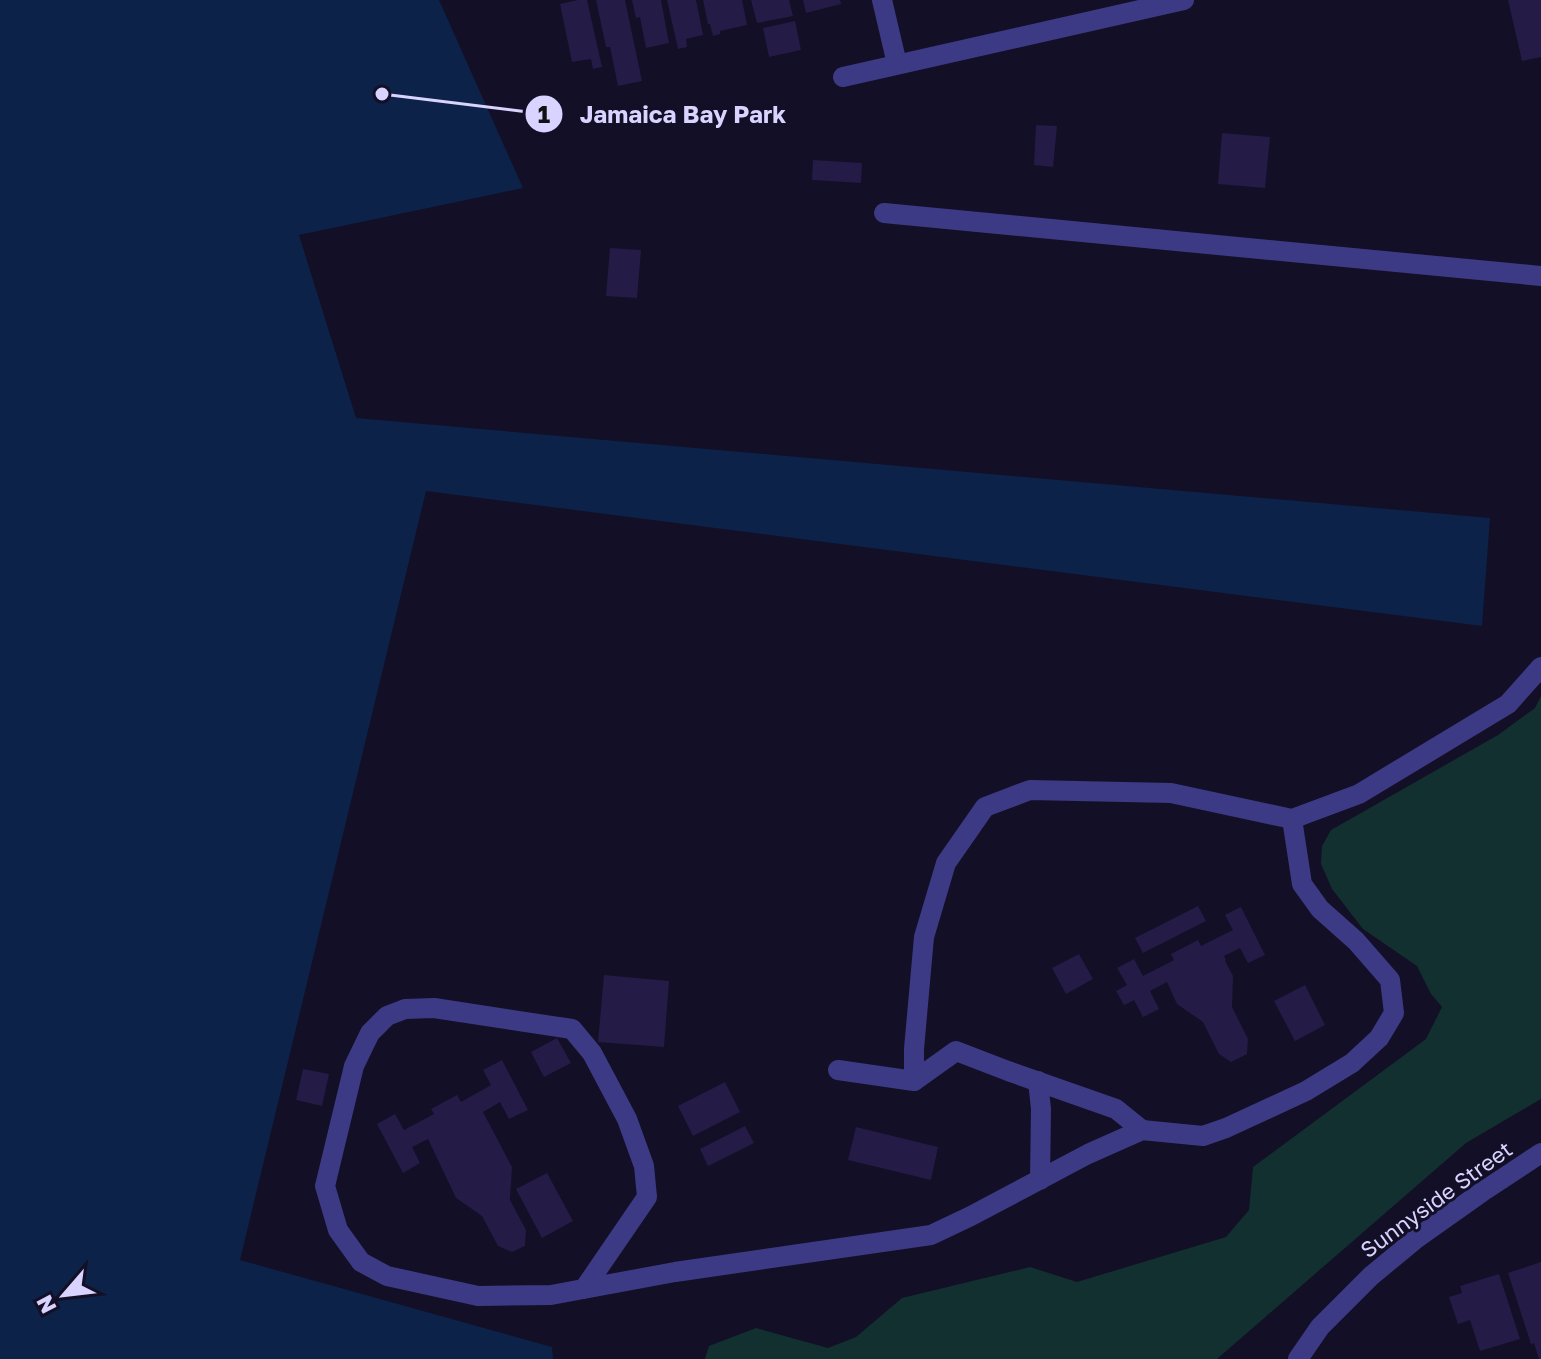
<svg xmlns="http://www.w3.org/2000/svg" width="1541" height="1359" font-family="'Golos Text',sans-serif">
	<rect width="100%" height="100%" fill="#130f26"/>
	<path fill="#12302f" d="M1541,696v403l-75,44 -249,216h-512l4,-13 47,-18 72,20 28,-11 46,-39 128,-31 47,15 149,-45 23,-27 4,-43 173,-128 16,-32 -11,-13 -14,-28 -54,-37 -31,-40 -11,-25 1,-18 9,-16 167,-95 37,-27z"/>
	<path fill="#0c2248" d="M0,0h439l84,188 -224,47 57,183 1134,100 -8,108 -1056,-135 -186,769 312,87 1,12h-553z"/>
	<g fill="#241b47">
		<path d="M578,0h9l15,67 -9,2 -2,-10 -19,3 -12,-58z"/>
		<path d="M596,0h29l17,81 -24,5 -8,-39h-4z"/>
		<path d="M632,0h29l8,43 -23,5 -6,-31 -4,1z"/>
		<path d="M667,0h29l7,35 -17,4 1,8 -9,2z"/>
		<path d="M703,0h39l5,25 -27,6v3l-7,2 -3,-12h-2z"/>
		<path d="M751,0h38l4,16 -36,7z"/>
		<path d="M803,0h37l1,4 -35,9z"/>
		<path d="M1508,0h33v57l-19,4z"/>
		<path d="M795,21l6,29 -32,7 -6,-29z"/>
		<path d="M1036,125l21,1 -4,41 -19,-2z"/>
		<path d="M1222,133l48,4 -5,51 -47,-4z"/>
		<path d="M813,160l49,3 -1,20 -49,-3z"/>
		<path d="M610,248l31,2 -4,48 -31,-2z"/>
		<path d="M1198,906l8,15 -63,32 -8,-15z"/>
		<path d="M1241,907l24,48 -17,8 -8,-15 -16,8 2,4 -1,1 8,15 -1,31 16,32 -1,15 -16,8 -12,-8 -16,-32 -26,-18 -10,-22 -17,9 9,18 -16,8 -9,-17 -10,5 -8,-14 11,-6 -10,-17 17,-9 9,17 31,-16 -3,-6 27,-14 3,6 32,-16 -8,-15z"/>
		<path d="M1079,954l14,25 -27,15 -14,-26z"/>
		<path d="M604,975l65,6 -5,66 -66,-5z"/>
		<path d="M1305,985l20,40 -30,16 -21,-40z"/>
		<path d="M557,1038l14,25 -27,14 -13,-25z"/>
		<path d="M502,1060l26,50 -19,9 -9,-17 -17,10 29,55 -2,33 16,30 -1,16 -13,6 -14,-6 -16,-30 -26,-18 -28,-59 -16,8 8,16 -17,10 -26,-49 18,-10 9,16 30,-16 -3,-5 26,-14 4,7 30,-17 -8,-15z"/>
		<path d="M303,1069l26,5 -7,32 -26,-6z"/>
		<path d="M725,1082l15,30 -47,24 -15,-30z"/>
		<path d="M745,1126l9,17 -46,23 -8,-17z"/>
		<path d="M856,1127l82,20 -7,33 -83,-20z"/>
		<path d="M547,1173l26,48 -31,17 -26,-49z"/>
		<path d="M1541,1262v97h-2l-5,-16 -3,1 -23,-71z"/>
		<path d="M1499,1274l21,65 -40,12 -10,-31 -12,4 -9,-27 13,-4 -2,-7z"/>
	</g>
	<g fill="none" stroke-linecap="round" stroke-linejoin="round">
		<g stroke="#3d3a85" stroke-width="20">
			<path d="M882,0l15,64"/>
			<path d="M843,77l341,-77"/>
			<path d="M884,213l657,63"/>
			<path d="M838,1070l76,11 42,-30 52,20 108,38 26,21"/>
			<path d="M914,1081v-32l10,-112 22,-74 39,-56 45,-17 141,3 121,26 67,-25 149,-90 33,-37"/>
			<path d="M1038,1081l3,28 -1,71"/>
			<path d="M584,1289l63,-92 -3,-31 -17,-47 -35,-66 -20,-24 -138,-21 -29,1 -18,7 -17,17 -16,33 -29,120 13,44 23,32 26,14 91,20 73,-1 124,-23 256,-37 40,-19 117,-62 54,-24 61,6 23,-8 80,-37 46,-28 27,-25 15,-25 -4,-33 -34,-39 -36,-32 -18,-25 -10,-65"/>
			<path d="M1298,1359l22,-32 51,-51 46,-38 65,-46 59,-39"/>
		</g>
	</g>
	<g text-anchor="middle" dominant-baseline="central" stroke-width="6" stroke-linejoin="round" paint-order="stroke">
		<g font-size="22" fill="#d9d4ff" stroke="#130f26">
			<text transform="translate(1436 1199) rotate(-36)">Sunnyside Street</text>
		</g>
	</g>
	<path fill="none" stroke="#d9d4ff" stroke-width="3" d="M382 94L544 114"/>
	<g fill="#d9d4ff" stroke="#130f26" stroke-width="3">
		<circle cx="382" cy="94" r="8"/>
		<circle cx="544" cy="114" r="20"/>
	</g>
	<g font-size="24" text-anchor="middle" font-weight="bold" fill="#111">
		<text x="544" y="123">1</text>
	</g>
	<g font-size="24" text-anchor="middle" font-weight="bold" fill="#d9d4ff" stroke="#130f26" stroke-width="6" stroke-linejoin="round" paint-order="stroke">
		<text x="683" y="123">Jamaica Bay Park</text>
	</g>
	<g transform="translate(64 1295) rotate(242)" stroke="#130f26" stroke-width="6" paint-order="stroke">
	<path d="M0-6L14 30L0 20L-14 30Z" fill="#d9d4ff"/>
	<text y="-12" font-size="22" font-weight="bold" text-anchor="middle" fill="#d9d4ff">N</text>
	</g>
</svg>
